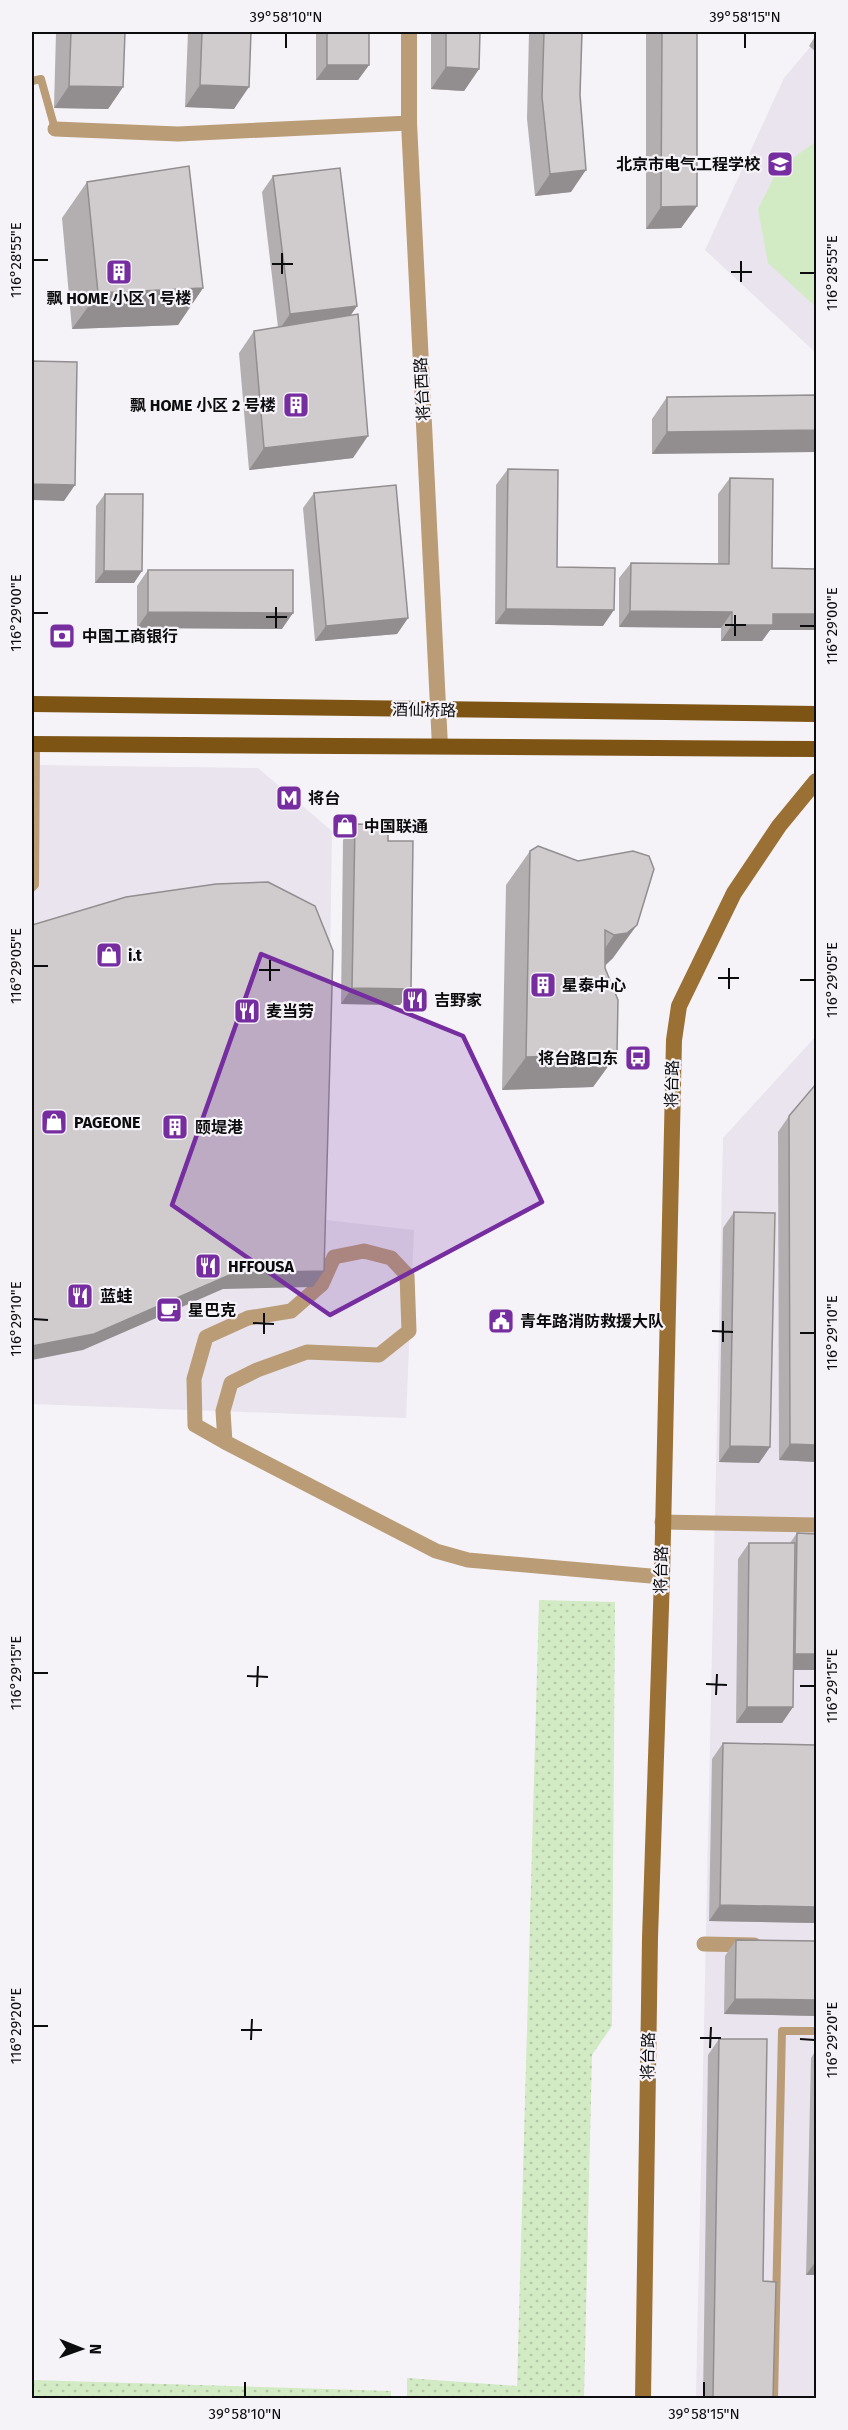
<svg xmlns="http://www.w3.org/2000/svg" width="848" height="2430" font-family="'Fira Sans','Noto Sans SC',sans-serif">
	<defs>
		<pattern id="grass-dots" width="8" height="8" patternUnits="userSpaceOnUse" patternTransform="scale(1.5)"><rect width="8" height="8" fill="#d2ebc4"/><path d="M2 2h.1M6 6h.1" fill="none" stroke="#b3c8a7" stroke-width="1.8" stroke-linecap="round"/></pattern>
	</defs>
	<rect width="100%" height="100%" fill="#f6f3f8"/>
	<g fill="#e9e4ee">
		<path d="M816,40v313l-111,-103 79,-172z"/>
		<path d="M32,765l226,3 74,63 -6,389 88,10 -8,188 -374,-14z"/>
		<path d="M816,1036v1362h-120l27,-1260z"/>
	</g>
	<g fill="url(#grass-dots)">
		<path d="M539,1600l76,2 -3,424 -20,29 -8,343h-177v-20l110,8z"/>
		<path d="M32,2380l359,11v7h-359z"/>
	</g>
	<path fill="#d2ebc4" d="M814,143h2v164l-48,-44 -10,-54 20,-40z"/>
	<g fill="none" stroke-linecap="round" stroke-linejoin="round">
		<g stroke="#ba9c77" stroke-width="8">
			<path d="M32,81l9,-2 14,50"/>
			<path d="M32,888l3,-3 1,-141"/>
			<path d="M774,2398l8,-367h34"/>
		</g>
		<g stroke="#ba9c77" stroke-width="15">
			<path d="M55,129l123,5 231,-11"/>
			<path d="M225,1442l-30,-17 -1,-46 12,-42 42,-19 43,-7 31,-27 12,-27 30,-6 27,7 16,17 2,56 -30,24 -72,-3 -50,18 -26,13 -8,28 2,31 211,109 32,9 194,17"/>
			<path d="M662,1522l154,3"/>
			<path d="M704,1944l50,1"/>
		</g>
		<path stroke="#ba9c77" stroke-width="16" d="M409,32v91l31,623"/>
		<path stroke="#9b7035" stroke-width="16" d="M643,2398l7,-460 12,-361 12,-537 5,-34 55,-113 45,-67 37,-45"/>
		<g stroke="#7d5414" stroke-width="16">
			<path d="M32,704l784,10"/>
			<path d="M32,744l784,5"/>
		</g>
	</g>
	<g fill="#b3afb0">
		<path d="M56,32h69l-2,55 -15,22 -54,-1z"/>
		<path d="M188,32h63l-17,77 -49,-2z"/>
		<path d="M316,32h53v33l-11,15h-42z"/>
		<path d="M431,32h49l-1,37 -15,22 -33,-2z"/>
		<path d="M529,32h53l-11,160 -36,4 -8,-77z"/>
		<path d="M646,32h51v174l-16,22 -35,1z"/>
		<path d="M816,35v17l-7,-6z"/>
		<path d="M273,176l84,130 -7,10 3,142 -104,12 -10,-117 15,-22 24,-4 -16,-135z"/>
		<path d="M87,182l116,106 -25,37 -106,4 -10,-111z"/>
		<path d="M816,395l-164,59v-35l15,-22z"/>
		<path d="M508,469l49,98 46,59 -108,-2 1,-139z"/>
		<path d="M730,478l42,90 44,1v61h-46l-8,11h-41v-13l-102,-1v-49l12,-15 87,1v-70z"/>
		<path d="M314,493l94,125 -11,16 -82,7 -12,-133z"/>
		<path d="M105,494l29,89h-39l1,-77z"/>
		<path d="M148,570l134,59 -145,-1v-42z"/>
		<path d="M355,824l33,17 23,148 -11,16 -59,-1 2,-164z"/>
		<path d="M530,851l48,10 55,-10 -20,107 -8,8 12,88 -24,33 -91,3 4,-205z"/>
		<path d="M789,1116l27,346 -37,-2 -1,-328z"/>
		<path d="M734,1212l36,235 -11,16 -40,-1 4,-234z"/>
		<path d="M797,1533l19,1v136h-22l-1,37 -11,16h-46l2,-164 11,-16h41z"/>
		<path d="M723,1743l93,2v178l-107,-2 3,-162z"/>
		<path d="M736,1940l80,1v75l-92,-2 1,-58z"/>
		<path d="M719,2039l54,359h-70l5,-343z"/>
		<path d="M816,2050v225h-10l5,-217z"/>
	</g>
	<g fill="#928e90">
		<path d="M327,65h42l-11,15h-42z"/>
		<path d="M446,67l33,2 -15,22 -33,-2z"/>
		<path d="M200,85l49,2 -15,22 -49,-2z"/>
		<path d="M69,86l54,1 -15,22 -54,-1z"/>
		<path d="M586,170l-15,22 -36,4 15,-22z"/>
		<path d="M697,206l-16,22 -35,1 15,-22z"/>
		<path d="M203,288l-25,37 -106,4 26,-36z"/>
		<path d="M357,306l-11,16 -67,8 11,-16z"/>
		<path d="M816,430v22l-164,2 15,-22z"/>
		<path d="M368,436l-15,22 -104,12 15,-22z"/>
		<path d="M32,484l43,1 -11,16 -32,-1z"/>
		<path d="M104,571h38l-8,12h-39z"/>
		<path d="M506,609l108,1 -11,16 -108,-2z"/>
		<path d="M630,611l102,1 -11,16 -102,-1z"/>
		<path d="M148,612l145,1 -11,16 -145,-1z"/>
		<path d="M773,614h43v16h-46l-8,11h-41l11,-16z"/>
		<path d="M408,618l-11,16 -82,7 11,-15z"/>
		<path d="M637,925l-24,33 -10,9 -12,2 23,-34z"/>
		<path d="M352,988l59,1 -11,16 -59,-1z"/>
		<path d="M617,1054l-24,33 -91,3 24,-33z"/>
		<path d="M324,1271l-11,16 -90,2 -140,61 -51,10v-14l202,-73z"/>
		<path d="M790,1444l26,1v17l-37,-2z"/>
		<path d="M730,1446l40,1 -11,16 -40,-1z"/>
		<path d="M795,1654h21v16h-32z"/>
		<path d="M747,1707h46l-11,16h-46z"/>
		<path d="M720,1905l96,2v16l-107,-2z"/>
		<path d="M735,1999l81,1v16l-92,-2z"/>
		<path d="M816,2261v14h-10z"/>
	</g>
	<g fill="#d0cbcd" stroke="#928e90" stroke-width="1.5">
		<path d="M71,32h54l-2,55 -54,-1z"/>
		<path d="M202,32h49l-2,55 -49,-2z"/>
		<rect x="327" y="32" width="42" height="33"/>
		<path d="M446,32h34l-1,37 -33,-2z"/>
		<path d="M544,32h38l-2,63 6,75 -36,4 -8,-77z"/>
		<path d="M662,32h35v174l-36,1z"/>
		<path d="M189,166l14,122 -105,5 -11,-111z"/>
		<path d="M340,168l17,138 -67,8 -17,-138z"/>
		<path d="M358,314l10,122 -104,12 -10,-117z"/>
		<path d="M32,361l45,1 -2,123 -43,-1z"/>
		<path d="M816,395v35l-149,2v-35z"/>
		<path d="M508,469l50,1 -1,97 58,1 -1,42 -108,-1z"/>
		<path d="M730,478l43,1 -1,89 44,1v45h-43v11h-41v-13l-102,-1 1,-48 98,1z"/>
		<path d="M396,485l12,133 -82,8 -12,-133z"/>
		<path d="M105,494h38l-1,77h-38z"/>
		<path d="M148,570h145v43l-145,-1z"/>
		<path d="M355,824l33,1v16h25l-2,148 -59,-1z"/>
		<path d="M538,846l40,15 55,-10 16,5 5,13 -17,56 -10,8 -13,2 -9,-5v38l13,32 -1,54 -91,3 4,-206z"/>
		<path d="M268,882l47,24 18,45 -9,320 -90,2 -140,61 -62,12v-421l94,-28 90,-13z"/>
		<path d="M816,1084v361l-26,-1 -1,-328z"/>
		<path d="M734,1212l41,1 -5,234 -40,-1z"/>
		<path d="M797,1533l19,1v120h-21z"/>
		<path d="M749,1543h46l-2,164h-46z"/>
		<path d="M723,1743l93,2v162l-96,-2z"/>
		<path d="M736,1940l80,1v59l-81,-1z"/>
		<path d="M719,2039h48l-4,242 13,1 -3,116h-60z"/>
	</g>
	<path fill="#752da0" fill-opacity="0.2" stroke="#752da0" stroke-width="4.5" stroke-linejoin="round" d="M261,954l202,82 79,166 -212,113 -158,-110z"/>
	<path fill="none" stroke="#0c0b0d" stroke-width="2" d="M286,48v-15M745,48v-15M33,260h15M272,264h21M731,272h21M800,273h15M282,274v-21M741,282v-21M33,613h15M266,617h21M725,625h21M800,626h15M276,628v-21M735,636v-21M33,966h15M259,970h21M718,978h21M800,980h15M270,981v-21M729,989v-21M33,1319l15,1M253,1323l21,1M712,1331l21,1M800,1333h15M264,1334v-21M723,1342v-21M33,1673h15M247,1676l21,1M706,1684l21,1M800,1686h15M257,1687l1,-21M716,1695l1,-21M33,2026h15M241,2030h21M700,2038h21M800,2039l15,1M251,2040l1,-21M710,2048l1,-21M245,2397v-15M704,2397v-15"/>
	<defs>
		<symbol id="school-square" viewBox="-11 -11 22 22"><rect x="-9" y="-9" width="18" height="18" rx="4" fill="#752da0" stroke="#f6f3f8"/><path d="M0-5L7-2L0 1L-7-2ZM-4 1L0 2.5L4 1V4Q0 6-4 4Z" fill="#fff"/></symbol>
		<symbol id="building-square" viewBox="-11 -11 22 22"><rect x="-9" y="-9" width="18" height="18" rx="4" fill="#752da0" stroke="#f6f3f8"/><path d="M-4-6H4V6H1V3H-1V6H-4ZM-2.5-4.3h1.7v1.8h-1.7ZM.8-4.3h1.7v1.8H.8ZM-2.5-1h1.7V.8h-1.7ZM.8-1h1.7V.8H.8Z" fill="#fff"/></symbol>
		<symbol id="bank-square" viewBox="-11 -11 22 22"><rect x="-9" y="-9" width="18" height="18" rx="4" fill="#752da0" stroke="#f6f3f8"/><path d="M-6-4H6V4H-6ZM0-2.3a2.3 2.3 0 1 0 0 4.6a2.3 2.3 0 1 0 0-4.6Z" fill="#fff"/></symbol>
		<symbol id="metro-square" viewBox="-11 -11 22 22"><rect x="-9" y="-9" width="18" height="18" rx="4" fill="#752da0" stroke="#f6f3f8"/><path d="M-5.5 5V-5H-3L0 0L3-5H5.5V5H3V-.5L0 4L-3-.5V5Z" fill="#fff"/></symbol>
		<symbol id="shop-square" viewBox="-11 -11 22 22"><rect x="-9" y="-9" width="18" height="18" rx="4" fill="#752da0" stroke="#f6f3f8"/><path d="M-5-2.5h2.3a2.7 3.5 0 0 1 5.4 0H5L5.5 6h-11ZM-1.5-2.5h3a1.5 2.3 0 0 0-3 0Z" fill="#fff"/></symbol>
		<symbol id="restaurant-square" viewBox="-11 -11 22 22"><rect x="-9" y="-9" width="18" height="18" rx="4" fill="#752da0" stroke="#f6f3f8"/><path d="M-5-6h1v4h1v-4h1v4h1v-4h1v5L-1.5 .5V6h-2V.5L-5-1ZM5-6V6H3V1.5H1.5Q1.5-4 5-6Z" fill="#fff"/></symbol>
		<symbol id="bus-square" viewBox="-11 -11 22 22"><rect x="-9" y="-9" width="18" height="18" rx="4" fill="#752da0" stroke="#f6f3f8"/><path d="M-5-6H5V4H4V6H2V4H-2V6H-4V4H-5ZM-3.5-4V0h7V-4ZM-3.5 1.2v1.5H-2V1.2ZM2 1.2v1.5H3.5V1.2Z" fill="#fff"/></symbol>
		<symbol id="cafe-square" viewBox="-11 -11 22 22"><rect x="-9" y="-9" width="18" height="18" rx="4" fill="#752da0" stroke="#f6f3f8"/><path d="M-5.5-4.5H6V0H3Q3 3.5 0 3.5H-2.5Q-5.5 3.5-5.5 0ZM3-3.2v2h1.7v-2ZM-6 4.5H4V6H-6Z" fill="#fff"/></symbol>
		<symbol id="civic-square" viewBox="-11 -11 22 22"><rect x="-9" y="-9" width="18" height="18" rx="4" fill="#752da0" stroke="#f6f3f8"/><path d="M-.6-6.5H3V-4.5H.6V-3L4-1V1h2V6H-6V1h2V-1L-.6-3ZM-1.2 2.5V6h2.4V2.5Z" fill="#fff"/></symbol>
	</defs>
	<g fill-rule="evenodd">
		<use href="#school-square" x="765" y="149" width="30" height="30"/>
		<use href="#building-square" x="104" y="257" width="30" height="30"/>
		<use href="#building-square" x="281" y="390" width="30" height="30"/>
		<use href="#bank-square" x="47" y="621" width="30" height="30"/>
		<use href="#metro-square" x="274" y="783" width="30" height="30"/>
		<use href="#shop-square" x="330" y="811" width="30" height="30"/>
		<use href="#shop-square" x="94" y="940" width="30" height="30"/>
		<use href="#building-square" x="528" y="970" width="30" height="30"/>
		<use href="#restaurant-square" x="400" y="985" width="30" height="30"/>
		<use href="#restaurant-square" x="232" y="996" width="30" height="30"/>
		<use href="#bus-square" x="623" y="1043" width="30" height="30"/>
		<use href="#shop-square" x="39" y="1107" width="30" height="30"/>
		<use href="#building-square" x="160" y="1112" width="30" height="30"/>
		<use href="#restaurant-square" x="193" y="1251" width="30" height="30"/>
		<use href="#restaurant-square" x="65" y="1281" width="30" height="30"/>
		<use href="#cafe-square" x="154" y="1295" width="30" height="30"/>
		<use href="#civic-square" x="486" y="1306" width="30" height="30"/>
	</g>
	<g text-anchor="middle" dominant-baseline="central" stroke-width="4.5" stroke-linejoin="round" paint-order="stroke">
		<g font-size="16" font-weight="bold" fill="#0c0b0d" stroke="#f6f3f8" text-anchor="start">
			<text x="760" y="164" text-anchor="end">北京市电气工程学校</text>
			<text x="119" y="298" text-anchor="middle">飘 HOME 小区 1 号楼</text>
			<text x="276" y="405" text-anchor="end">飘 HOME 小区 2 号楼</text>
			<text x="82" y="636">中国工商银行</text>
			<text x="308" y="798">将台</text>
			<text x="364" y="826">中国联通</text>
			<text x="128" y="955">i.t</text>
			<text x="562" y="985">星泰中心</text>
			<text x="434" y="1000">吉野家</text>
			<text x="266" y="1011">麦当劳</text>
			<text x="618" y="1058" text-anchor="end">将台路口东</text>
			<text x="74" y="1122">PAGEONE</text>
			<text x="195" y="1127">颐堤港</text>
			<text x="228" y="1266">HFFOUSA</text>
			<text x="100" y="1296">蓝蛙</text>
			<text x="188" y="1310">星巴克</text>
			<text x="520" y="1321">青年路消防救援大队</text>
		</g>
		<g font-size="16" fill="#0c0b0d" stroke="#f6f3f8">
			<text transform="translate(422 389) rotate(-93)">将台西路</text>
			<text transform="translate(424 710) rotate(1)">酒仙桥路</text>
			<text transform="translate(672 1084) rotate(-89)">将台路</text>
			<text transform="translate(661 1570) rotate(-89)">将台路</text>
			<text transform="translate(648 2056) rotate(-89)">将台路</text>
		</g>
	</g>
	<rect width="848" height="2430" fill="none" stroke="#f6f3f8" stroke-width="66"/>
	<g transform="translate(81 2349) rotate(91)" stroke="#f6f3f8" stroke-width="4.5" paint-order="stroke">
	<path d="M0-4.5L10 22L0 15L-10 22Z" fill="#0c0b0d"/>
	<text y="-9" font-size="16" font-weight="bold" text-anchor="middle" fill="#0c0b0d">N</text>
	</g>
	<rect x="33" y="33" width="782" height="2364" fill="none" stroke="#0c0b0d" stroke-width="2"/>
	<g font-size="15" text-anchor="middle" fill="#0c0b0d">
		<text x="286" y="22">39°58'10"N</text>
		<text x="745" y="22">39°58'15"N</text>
		<text transform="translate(16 260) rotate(-90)" y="5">116°28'55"E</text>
		<text transform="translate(832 273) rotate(-90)" y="5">116°28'55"E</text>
		<text transform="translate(16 613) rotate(-90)" y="5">116°29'00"E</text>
		<text transform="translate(832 626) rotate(-90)" y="5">116°29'00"E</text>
		<text transform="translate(16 966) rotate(-90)" y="5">116°29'05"E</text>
		<text transform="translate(832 980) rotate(-90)" y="5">116°29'05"E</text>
		<text transform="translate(16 1319) rotate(-90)" y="5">116°29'10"E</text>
		<text transform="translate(832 1333) rotate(-90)" y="5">116°29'10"E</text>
		<text transform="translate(16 1673) rotate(-90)" y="5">116°29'15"E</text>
		<text transform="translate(832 1686) rotate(-90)" y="5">116°29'15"E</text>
		<text transform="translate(16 2026) rotate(-90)" y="5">116°29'20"E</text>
		<text transform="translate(832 2040) rotate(-90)" y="5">116°29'20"E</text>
		<text x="245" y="2419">39°58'10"N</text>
		<text x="704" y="2419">39°58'15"N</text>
	</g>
</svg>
